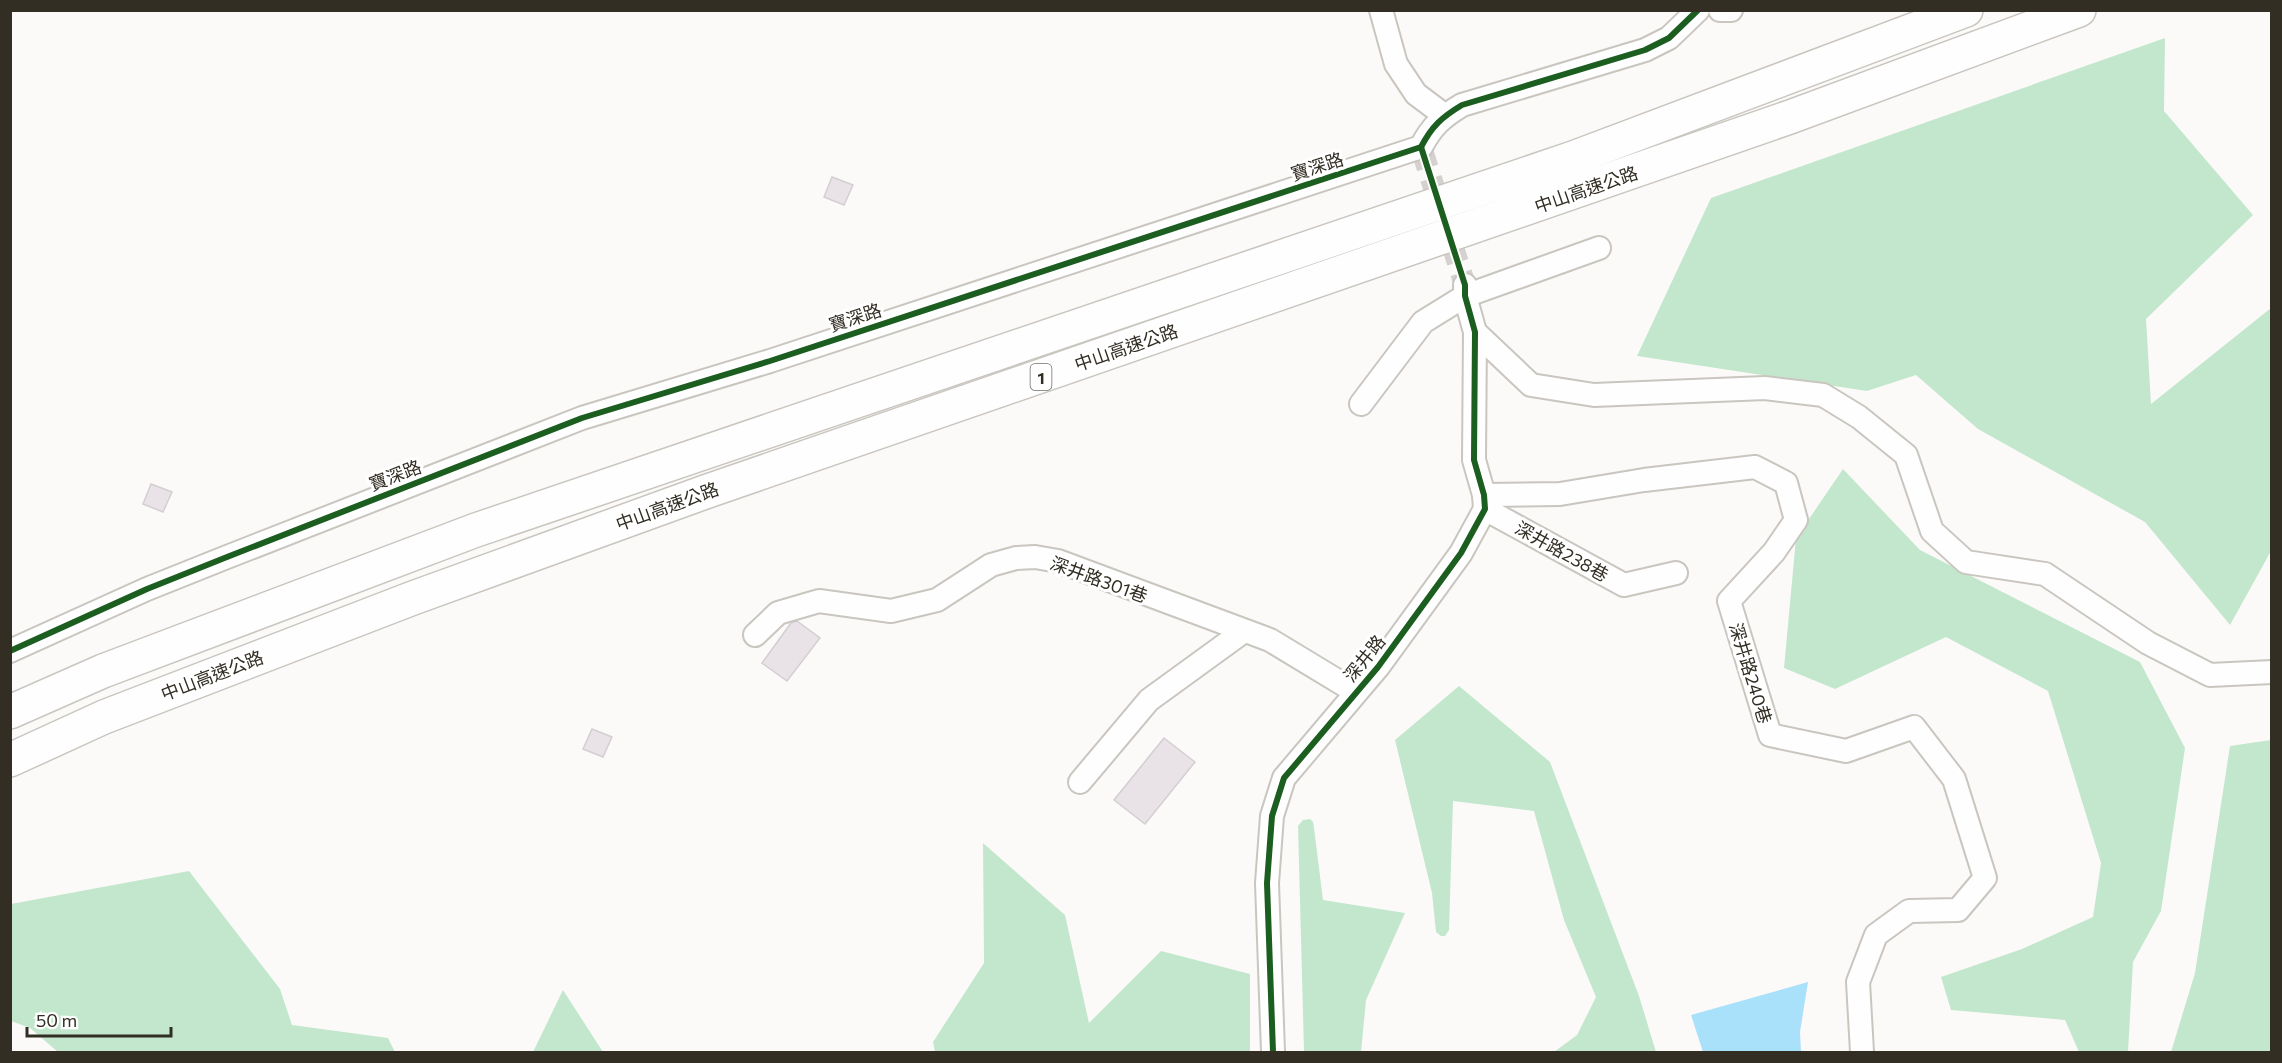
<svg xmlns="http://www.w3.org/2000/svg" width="2282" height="1063" font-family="Commissioner,'Noto Sans TC',sans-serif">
	<rect width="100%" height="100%" fill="#fcfaf8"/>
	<g fill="#c3e7cd">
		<path d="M2165,38l-1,73 89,104 -107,104 5,85 120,-96v243l-41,74 -85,-103 -167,-93 -62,-54 -49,16 -230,-35 74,-158z"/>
		<path d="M1843,469l77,81 220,112 45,86 -24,163 -28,51 -5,90h-49l-14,-32 -114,-10 -10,-33 81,-28 71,-32 8,-54 -53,-172 -102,-54 -111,52 -51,-21 12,-130z"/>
		<path d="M1459,686l91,76 89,234 17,56h-102l23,-17 19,-38 -32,-77 -30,-109 -81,-10 -4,129 -4,6h-4l-5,-4 -4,-39 -37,-153z"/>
		<path d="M2271,740v312h-100l24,-79 35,-227z"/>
		<path d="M1310,819l3,3 1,6 9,72 82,13 -39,87 -5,52h-57l-6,-226 5,-6z"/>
		<path d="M983,843l82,72 24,108 72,-72 89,23v78h-315l-2,-10 51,-79z"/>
		<path d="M189,871l91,118 12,36 96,13 7,14h-337l-28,-24 -19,-7v-117z"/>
		<path d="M563,990l40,62h-70z"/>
	</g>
	<path fill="#a9e0fa" d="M1808,982l-8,50 1,20h-98l-12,-37z"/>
	<g fill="#e9e3e7" stroke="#d3ced2" stroke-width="1.5">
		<path d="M832,177l21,8 -9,20 -20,-8z"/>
		<path d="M151,484l21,8 -9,20 -20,-8z"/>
		<path d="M797,621l23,17 -33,43 -25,-18 29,-40z"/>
		<path d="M592,729l20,8 -9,20 -20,-8z"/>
		<path d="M1164,738l31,24 -50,62 -31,-24z"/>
	</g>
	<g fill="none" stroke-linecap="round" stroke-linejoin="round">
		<path stroke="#d4d1ce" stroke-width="22" stroke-dasharray="22 11" stroke-linecap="butt" d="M1421,147l44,138"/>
		<defs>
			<g id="minor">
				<path d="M1381,10l15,54 20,30 28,21"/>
				<path d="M1720,10h11"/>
				<path d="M1475,332l56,53 63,10 171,-7 58,7 36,22 47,38 26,76 34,31 79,12 103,69 62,32 62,-3"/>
				<path d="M1361,404l62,-82 42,-26 134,-48"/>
				<path d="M1484,495l76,-1 84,-14 111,-13 31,16 10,37 -22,32 -45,49 41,134 76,16 68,-24 40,52 31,99 -27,32 -49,1 -33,24 -18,47 4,70"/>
				<path d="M1485,509l139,76 52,-12"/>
				<path d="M755,635l23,-22 41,-12 72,10 46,-11 54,-35 25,-7 19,-1 23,4 212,79 86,52"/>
				<path d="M10,651l137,-62 80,-32 355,-139 188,-57 651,-214c11,-21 21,-30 41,-42l183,-55 24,-12 29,-28"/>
				<path d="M1080,782l69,-82 95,-69"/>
				<path d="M1273,1052l-6,-169 5,-67 12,-38 94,-111 83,-114 24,-44 -1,-14 -10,-35 1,-128 -10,-36v-11"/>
			</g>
			<g id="highway">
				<path d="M10,712l93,-41 373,-141 1097,-372 393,-148"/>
				<path d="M10,760l94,-43 309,-119 292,-106 1085,-375 289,-107"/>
			</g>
		</defs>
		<use href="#minor" stroke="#c9c6c0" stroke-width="26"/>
		<use href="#highway" stroke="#c9c6c0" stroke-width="36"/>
		<use href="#minor" stroke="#fffefe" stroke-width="22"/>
		<use href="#highway" stroke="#fffefe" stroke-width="33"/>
		<defs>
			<g id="cycleway">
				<path d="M10,651l137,-62 80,-32 355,-139 188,-57 651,-214c11,-21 21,-30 41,-42l183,-55 24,-12 29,-28"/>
				<path d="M1273,1052l-6,-169 5,-67 12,-38 94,-111 83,-114 24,-44 -1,-14 -10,-35 1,-128 -10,-36v-11l-44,-138"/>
			</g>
		</defs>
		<use href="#cycleway" stroke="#fff" stroke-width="10"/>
		<use href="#cycleway" stroke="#1b5e20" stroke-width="6"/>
	</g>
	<g text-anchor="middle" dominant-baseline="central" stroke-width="6" stroke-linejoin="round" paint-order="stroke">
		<rect fill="#fff" stroke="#706d66" stroke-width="1.5" x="1030.5" y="364" width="21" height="26" rx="4.5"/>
		<g font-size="16" font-weight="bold" fill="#332e24">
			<text x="1041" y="377">1</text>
		</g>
		<g font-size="18" fill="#332e24" stroke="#fff">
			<text transform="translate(1317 166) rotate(-18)">寶深路</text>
			<text transform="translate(1586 189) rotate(-19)">中山高速公路</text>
			<text transform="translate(855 317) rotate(-18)">寶深路</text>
			<text transform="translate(1126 347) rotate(-19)">中山高速公路</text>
			<text transform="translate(395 475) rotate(-21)">寶深路</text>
			<text transform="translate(667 506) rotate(-20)">中山高速公路</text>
			<text transform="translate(1562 551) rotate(29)">深井路238巷</text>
			<text transform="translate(1099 579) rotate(20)">深井路301巷</text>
			<text transform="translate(1364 658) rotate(-51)">深井路</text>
			<text transform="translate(1751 673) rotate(73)">深井路240巷</text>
			<text transform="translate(212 675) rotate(-21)">中山高速公路</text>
		</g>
	</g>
	<rect width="2282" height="1063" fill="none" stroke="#332e24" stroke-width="24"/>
	<path d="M27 1027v9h144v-9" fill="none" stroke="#332e24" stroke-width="3"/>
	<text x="36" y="1027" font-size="18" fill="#332e24" stroke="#ffffff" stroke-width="4.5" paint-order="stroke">50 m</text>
</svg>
